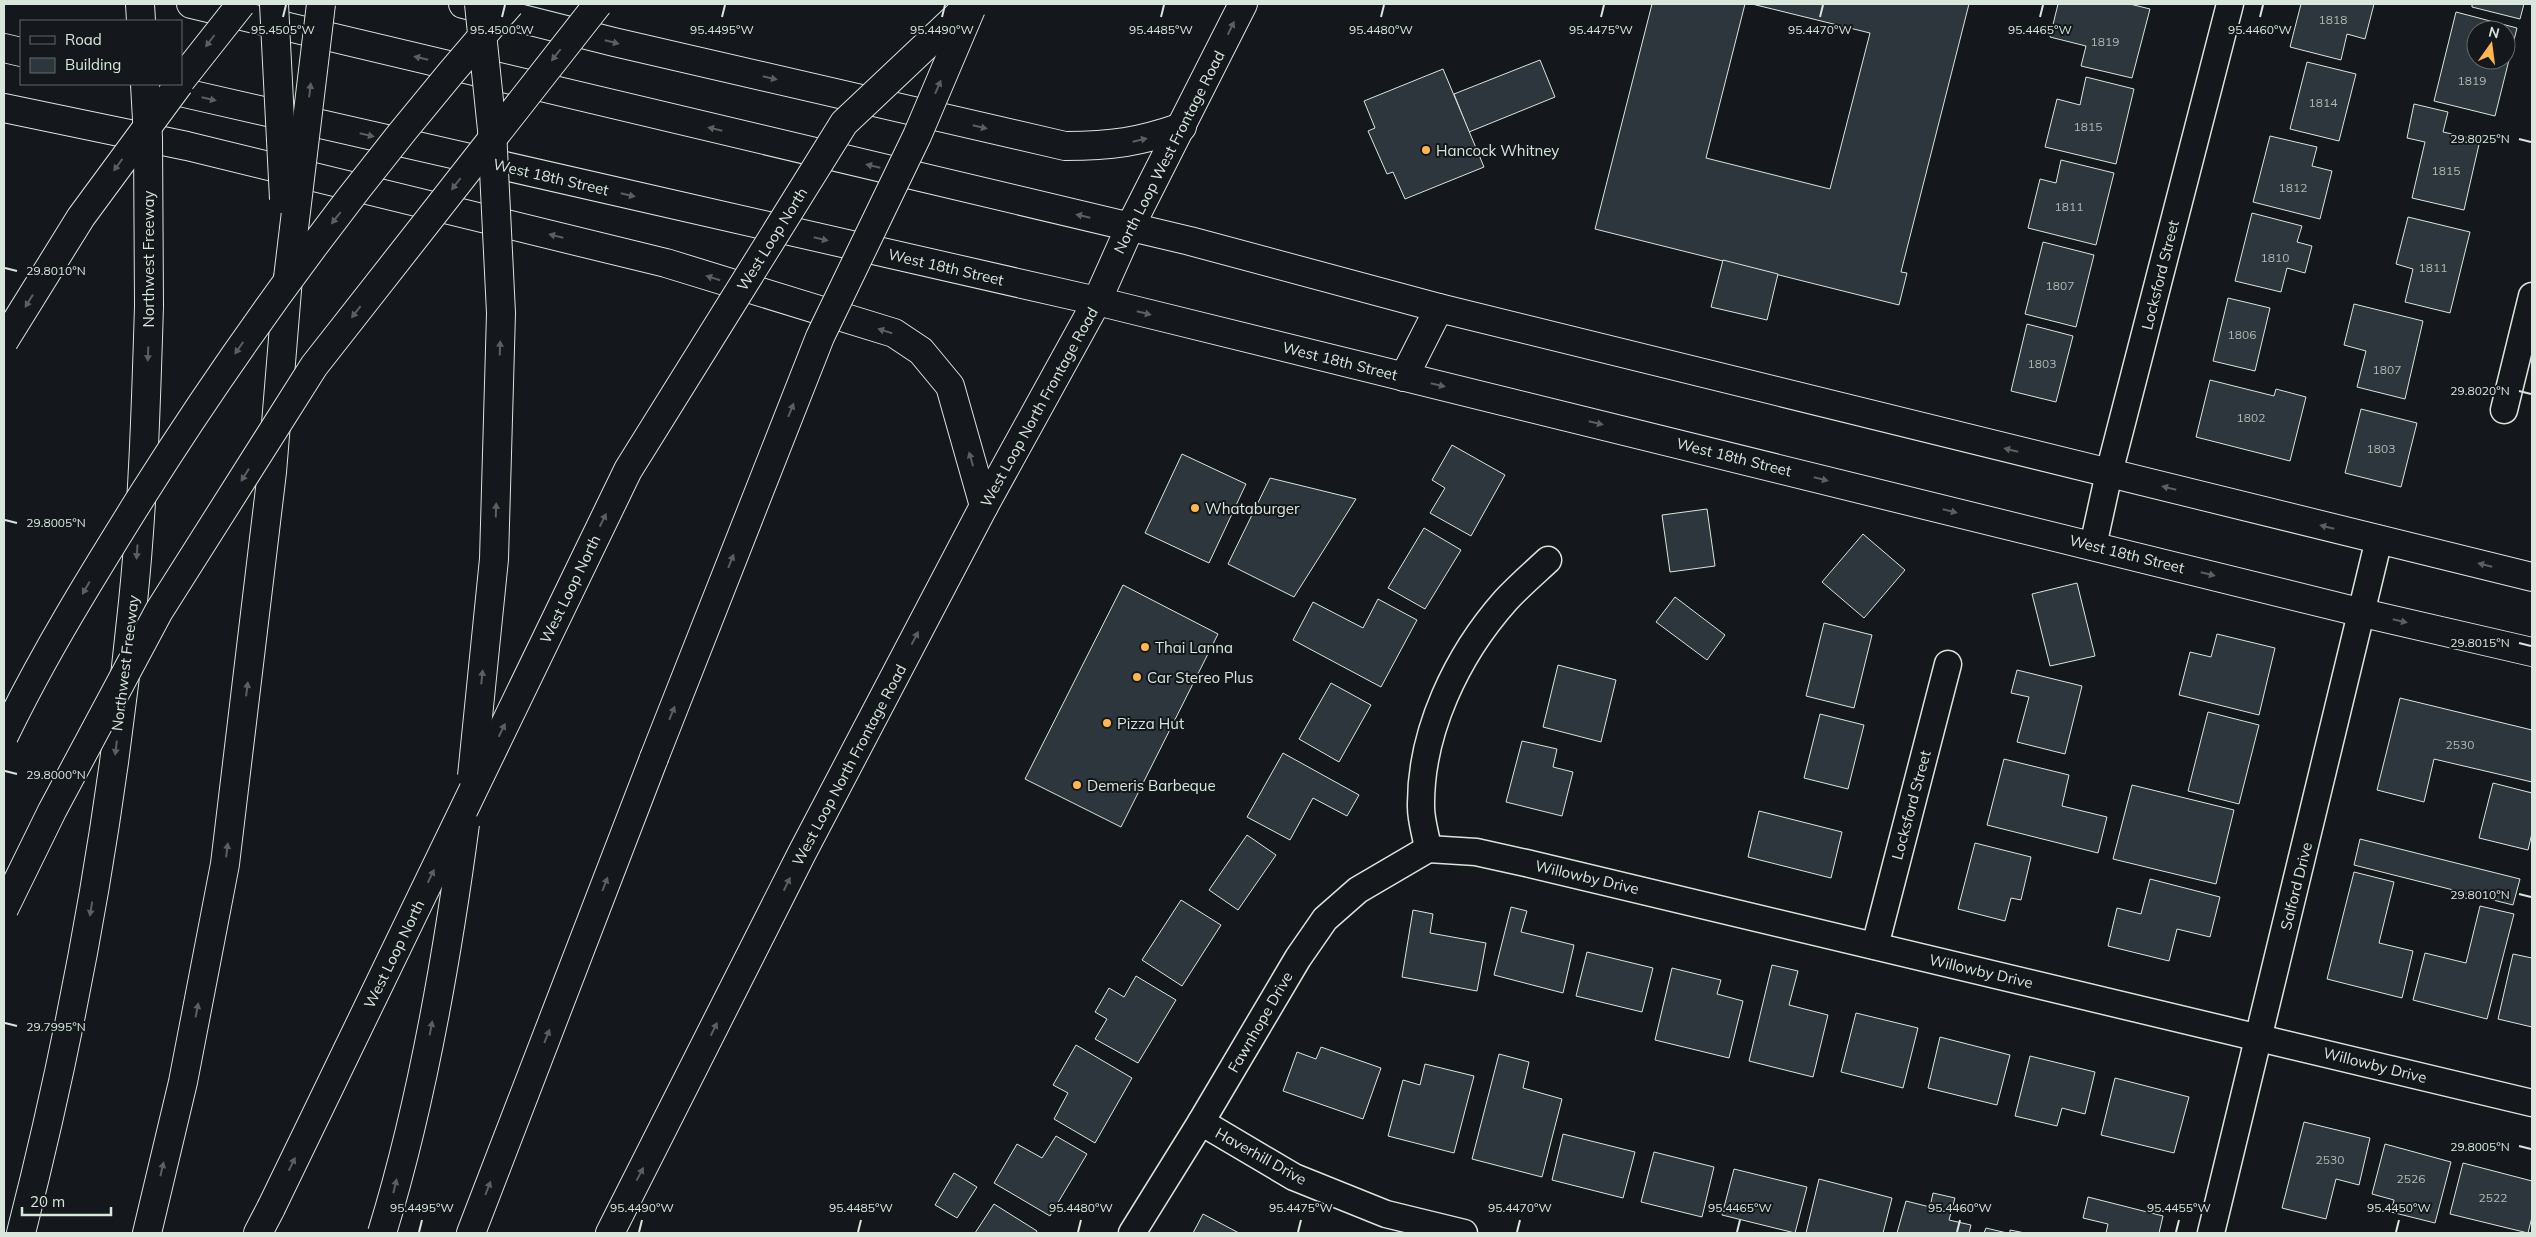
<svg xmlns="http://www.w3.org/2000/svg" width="2536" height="1237" font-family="Mulish,sans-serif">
	<rect width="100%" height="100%" fill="#14181c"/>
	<g fill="#2c363c" stroke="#d8e6dc" fill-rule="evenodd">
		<path d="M1652,4h93l-39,154 124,31 40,-156 -118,-29h217l-68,268 6,1 -8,32 -304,-76z"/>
		<path d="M2058,4h72l20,5 -18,69 -51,-12 5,-20 -36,-9z"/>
		<path d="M2301,4h73l-9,35 -18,-5 -6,26 -51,-13z"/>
		<path d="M2472,4h52l-4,15 -48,-12z"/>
		<path d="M2456,12l61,16 -22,88 -61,-15zM2476,30h30v30h-30z"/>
		<path d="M1540,60l15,37 -86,35 -15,-38z"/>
		<path d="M2307,62l49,12 -17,67 -49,-12z"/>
		<path d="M1443,69l41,98 -79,32 -12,-27 -6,2 -19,-43 7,-3 -11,-27z"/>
		<path d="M2086,77l48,12 -18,75 -71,-17 12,-48 23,6z"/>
		<path d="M2414,104l34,8 -5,20 37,8 -16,70 -52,-12 13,-56 -18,-4z"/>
		<path d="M2270,136l47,11 -5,19 20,5 -12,48 -67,-17z"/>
		<path d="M2061,160l53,13 -18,72 -68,-17 12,-49 16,4z"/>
		<path d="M2252,213l50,13 -5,16 15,4 -7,27 -18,-5 -6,24 -46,-11z"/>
		<path d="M2408,217l62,15 -20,81 -45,-11 8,-33 -17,-5z"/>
		<path d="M2043,242l51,13 -18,72 -51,-13z"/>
		<path d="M1723,260l55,14 -11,46 -56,-13z"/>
		<path d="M2228,298l42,10 -15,63 -42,-10z"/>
		<path d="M2354,304l69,17 -18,78 -48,-12 9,-36 -22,-6z"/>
		<path d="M2027,324l46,12 -17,66 -45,-11z"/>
		<path d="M2210,380l64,16 2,-7 30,8 -16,64 -94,-24z"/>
		<path d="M2361,409l56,14 -16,64 -56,-14z"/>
		<path d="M1452,445l53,30 -34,61 -41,-23 15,-25 -13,-8z"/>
		<path d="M1182,454l64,30 -37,79 -64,-30z"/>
		<path d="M1270,478l86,21 -62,98 -66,-33z"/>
		<path d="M1707,509l8,57 -45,6 -8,-57z"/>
		<path d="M1424,528l37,22 -36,59 -37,-21z"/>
		<path d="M1863,534l42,36 -41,48 -42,-36z"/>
		<path d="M2077,583l18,73 -45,10 -18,-72z"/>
		<path d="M1123,585l95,49 -97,193 -96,-48z"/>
		<path d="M1675,597l50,38 -18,25 -51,-38z"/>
		<path d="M1378,599l39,21 -36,67 -88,-47 20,-38 50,26z"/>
		<path d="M1824,623l48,12 -18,73 -48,-12z"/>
		<path d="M2217,634l58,14 -16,67 -80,-20 11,-43 21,5z"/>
		<path d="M1558,665l58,15 -15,62 -58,-15z"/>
		<path d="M2017,670l65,16 -17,68 -48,-12 12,-45 -18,-4z"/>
		<path d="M1331,683l40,22 -32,57 -40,-23z"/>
		<path d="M2400,698l132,32v52l-98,-23 -10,43 -47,-12z"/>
		<path d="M2208,712l51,13 -20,79 -51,-13z"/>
		<path d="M1820,714l44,11 -16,64 -44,-11z"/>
		<path d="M1522,741l35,8 -4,18 20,5 -11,44 -56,-14z"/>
		<path d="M1283,753l76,42 -12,21 -34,-18 -23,42 -43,-23z"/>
		<path d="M2004,759l65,16 -7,31 45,11 -9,36 -111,-28z"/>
		<path d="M2493,783l39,10v40l-4,17 -49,-12z"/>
		<path d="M2132,785l102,25 -18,74 -103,-25z"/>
		<path d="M1759,811l83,21 -11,46 -83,-21z"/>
		<path d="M1247,835l29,20 -38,55 -29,-20z"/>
		<path d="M2360,839l160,40 -7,26 -159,-40z"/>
		<path d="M1975,843l56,14 -10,43 -10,-2 -6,23 -47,-12z"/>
		<path d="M2354,872l40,10 -15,61 34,8 -11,47 -75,-19z"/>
		<path d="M2150,879l70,18 -10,40 -33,-8 -8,32 -61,-15 9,-38 24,6z"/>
		<path d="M1181,900l40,25 -39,61 -40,-26z"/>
		<path d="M2480,906l34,8 -27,105 -74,-19 12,-47 41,10z"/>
		<path d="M1511,907l16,4 -6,21 53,13 -11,48 -69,-18z"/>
		<path d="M1413,910l20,4 -3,19 56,10 -9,48 -75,-14z"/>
		<path d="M1587,952l66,16 -11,44 -66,-16z"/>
		<path d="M2513,954l19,4v69l-34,-8z"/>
		<path d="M1772,965l26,6 -9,34 39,10 -15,62 -64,-16z"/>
		<path d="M1672,968l49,12 -4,14 26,7 -14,57 -74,-18z"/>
		<path d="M1136,976l40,24 -38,63 -43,-24 12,-20 -12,-7 14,-24 15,9z"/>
		<path d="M1856,1013l62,15 -15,60 -62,-16z"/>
		<path d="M1940,1037l70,18 -13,50 -69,-17z"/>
		<path d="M1076,1045l56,33 -37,65 -41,-24 14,-26 -15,-8z"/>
		<path d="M1321,1047l60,21 -18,51 -80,-28 14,-39 19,7z"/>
		<path d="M1499,1054l30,8 -6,26 39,11 -20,78 -70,-18z"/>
		<path d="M2030,1056l65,16 -10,42 -23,-6 -5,18 -42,-10z"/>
		<path d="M1425,1064l49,12 -20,77 -66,-17 15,-56 17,5z"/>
		<path d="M2115,1078l74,19 -15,56 -73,-18z"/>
		<path d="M2304,1122l66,16 -11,47 -23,-6 -10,40 -44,-11z"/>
		<path d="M1563,1134l72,18 -12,46 -71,-18z"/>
		<path d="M1056,1136l31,18 -37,62 -56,-33 23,-39 25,14z"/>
		<path d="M2385,1144l66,18 -16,61 -44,-11 3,-12 -22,-6z"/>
		<path d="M1654,1152l60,15 -12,50 -61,-15z"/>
		<path d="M2463,1163l69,18v36l-4,16 -78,-19z"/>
		<path d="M1734,1169l73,18 -12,46 -73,-18z"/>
		<path d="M954,1173l23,14 -20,31 -22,-13z"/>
		<path d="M1819,1179l73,19 -9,35h-77z"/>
		<path d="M1933,1193l22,5 -6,22 22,5 -2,8h-72l9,-32 24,6z"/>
		<path d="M2088,1197l75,19 -4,17h-53l2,-9 -25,-6z"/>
		<path d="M994,1204l43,27 -1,2h-61z"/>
		<path d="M1203,1214l36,19h-46z"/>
		<path d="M1986,1228l21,5h-23z"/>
		<path d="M2010,1230l15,3h-15z"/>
	</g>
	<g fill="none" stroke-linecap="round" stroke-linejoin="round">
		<defs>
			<g id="minor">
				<path d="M2504,410l28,-114"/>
				<path d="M2093,546l16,-73 121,-469"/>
				<path d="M1428,849l48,3 50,11 1006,240"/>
				<path d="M1428,849c-2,-14 -7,-28 -7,-42 -1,-75 36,-152 85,-207 13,-14 28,-27 42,-40"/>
				<path d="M1875,946l73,-282"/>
				<path d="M1201,1122l93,55 92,37 78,19"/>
				<path d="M1132,1233l69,-111 97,-164 27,-39 33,-29 70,-41"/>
				<path d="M2211,1233l168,-694"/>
			</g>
			<g id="secondary">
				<path d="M191,4l999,237 249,67 1093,269"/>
				<path d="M463,4l151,38 451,104c47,0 74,-4 117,-19"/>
				<path d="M4,48l17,4"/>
				<path d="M145,84l952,217 1266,312 169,39"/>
				<path d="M4,108l183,38 479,117 228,70 27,18 29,35 34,120"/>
				<path d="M1404,377l35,-69"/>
				<path d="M610,1233l192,-380 182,-347 113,-205 33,-74 113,-223"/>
			</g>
			<g id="motorway">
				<path d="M140,4l1,17"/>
				<path d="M21,1233c53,-207 91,-417 112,-631 10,-98 13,-197 16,-296"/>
				<path d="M147,1233l36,-151 42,-218 47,-392 16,-194"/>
				<path d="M258,1233l13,-25"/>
				<path d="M471,1233l183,-475"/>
			</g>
		</defs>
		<use href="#minor" stroke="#d8e6dc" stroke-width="29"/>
		<use href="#secondary" stroke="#d8e6dc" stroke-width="30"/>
		<use href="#motorway" stroke="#d8e6dc" stroke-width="30"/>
		<use href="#minor" stroke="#14181c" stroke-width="26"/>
		<use href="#secondary" stroke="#14181c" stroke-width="28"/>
		<use href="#motorway" stroke="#14181c" stroke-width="28"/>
		<defs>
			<g id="motorway-bridge">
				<path d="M274,4l10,195"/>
				<path d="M181,80l60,-76"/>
				<path d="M145,84l3,54 1,168"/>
				<path d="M288,278l33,-274"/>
				<path d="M4,341l77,-124 98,-133"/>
				<path d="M4,736c39,-81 88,-160 136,-237 110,-175 234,-340 370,-495"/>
				<path d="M654,758l166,-421 97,-201 54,-127"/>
				<path d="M472,776l22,-217 7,-246 -9,-183 -13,-126"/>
				<path d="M4,909l48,-98 107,-200 155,-245 284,-362"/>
				<path d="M271,1208l357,-738 216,-347 126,-119"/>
				<path d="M382,1233c40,-130 65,-274 83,-409"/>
			</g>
		</defs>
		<use href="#motorway-bridge" stroke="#d8e6dc" stroke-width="30" stroke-linecap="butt"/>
		<use href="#motorway-bridge" stroke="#14181c" stroke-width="28"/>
	</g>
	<defs><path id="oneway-solid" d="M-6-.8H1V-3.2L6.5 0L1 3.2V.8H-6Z" transform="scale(1.25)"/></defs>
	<g fill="#59605f">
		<use href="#oneway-solid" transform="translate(1231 28) rotate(-64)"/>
		<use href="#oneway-solid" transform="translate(210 41) rotate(127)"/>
		<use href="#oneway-solid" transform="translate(612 42) rotate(14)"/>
		<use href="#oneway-solid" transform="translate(556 55) rotate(128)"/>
		<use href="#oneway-solid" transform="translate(421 58) rotate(-167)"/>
		<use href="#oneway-solid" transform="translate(770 78) rotate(13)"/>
		<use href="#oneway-solid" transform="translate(938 87) rotate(-67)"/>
		<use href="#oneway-solid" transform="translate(310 90) rotate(-83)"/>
		<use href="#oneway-solid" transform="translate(209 99) rotate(13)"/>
		<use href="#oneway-solid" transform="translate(980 127) rotate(13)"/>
		<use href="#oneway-solid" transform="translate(715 129) rotate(-167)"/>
		<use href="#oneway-solid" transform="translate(367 135) rotate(13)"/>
		<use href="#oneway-solid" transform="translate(1140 140) rotate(-13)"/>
		<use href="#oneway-solid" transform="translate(118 165) rotate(126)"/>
		<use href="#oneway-solid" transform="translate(873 166) rotate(-167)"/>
		<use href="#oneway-solid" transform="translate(456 184) rotate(128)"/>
		<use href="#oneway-solid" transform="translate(628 195) rotate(13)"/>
		<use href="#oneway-solid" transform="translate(1083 216) rotate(-167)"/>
		<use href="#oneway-solid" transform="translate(336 218) rotate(128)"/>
		<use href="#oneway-solid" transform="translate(556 236) rotate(-166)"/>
		<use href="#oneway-solid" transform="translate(821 239) rotate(13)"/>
		<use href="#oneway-solid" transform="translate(713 278) rotate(-163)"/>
		<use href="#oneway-solid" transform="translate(29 301) rotate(122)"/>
		<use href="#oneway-solid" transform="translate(356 312) rotate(128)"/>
		<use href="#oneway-solid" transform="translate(1144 313) rotate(14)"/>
		<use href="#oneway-solid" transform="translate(885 331) rotate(-163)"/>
		<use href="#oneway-solid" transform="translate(239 348) rotate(125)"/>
		<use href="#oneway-solid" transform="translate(500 348) rotate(-88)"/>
		<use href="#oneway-solid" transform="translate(148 354) rotate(92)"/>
		<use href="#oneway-solid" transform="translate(1438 385) rotate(13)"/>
		<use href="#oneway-solid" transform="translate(791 410) rotate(-68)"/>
		<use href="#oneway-solid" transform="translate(1596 423) rotate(13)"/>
		<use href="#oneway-solid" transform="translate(2011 450) rotate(-166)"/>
		<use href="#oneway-solid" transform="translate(971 459) rotate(-106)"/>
		<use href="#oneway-solid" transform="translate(245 475) rotate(122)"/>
		<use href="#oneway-solid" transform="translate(1821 479) rotate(14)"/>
		<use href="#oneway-solid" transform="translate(2169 488) rotate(-166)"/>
		<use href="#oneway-solid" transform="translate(496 510) rotate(-88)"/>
		<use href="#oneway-solid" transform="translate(1950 511) rotate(14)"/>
		<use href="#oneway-solid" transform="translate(603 520) rotate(-64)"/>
		<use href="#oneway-solid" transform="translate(2327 527) rotate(-166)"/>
		<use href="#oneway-solid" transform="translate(137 552) rotate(94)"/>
		<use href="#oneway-solid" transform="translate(731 561) rotate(-68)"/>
		<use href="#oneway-solid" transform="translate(2485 565) rotate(-166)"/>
		<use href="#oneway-solid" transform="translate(2208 574) rotate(14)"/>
		<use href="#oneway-solid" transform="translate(86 588) rotate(120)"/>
		<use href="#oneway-solid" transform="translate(2400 621) rotate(13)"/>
		<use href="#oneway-solid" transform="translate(915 638) rotate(-62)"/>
		<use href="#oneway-solid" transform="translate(482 677) rotate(-84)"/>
		<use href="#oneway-solid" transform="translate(247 689) rotate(-83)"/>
		<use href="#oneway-solid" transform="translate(672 713) rotate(-68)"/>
		<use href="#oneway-solid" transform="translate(502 730) rotate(-64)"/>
		<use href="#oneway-solid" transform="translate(116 748) rotate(97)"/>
		<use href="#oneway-solid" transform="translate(227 850) rotate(-83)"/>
		<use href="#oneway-solid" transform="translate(431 876) rotate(-64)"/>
		<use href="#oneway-solid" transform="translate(605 884) rotate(-69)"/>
		<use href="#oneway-solid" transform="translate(787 884) rotate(-64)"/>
		<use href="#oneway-solid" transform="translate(91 909) rotate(99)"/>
		<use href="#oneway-solid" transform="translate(197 1010) rotate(-79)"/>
		<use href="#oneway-solid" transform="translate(431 1028) rotate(-79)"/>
		<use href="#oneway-solid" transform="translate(714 1029) rotate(-64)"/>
		<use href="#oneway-solid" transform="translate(547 1036) rotate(-69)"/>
		<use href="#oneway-solid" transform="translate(292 1164) rotate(-64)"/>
		<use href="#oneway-solid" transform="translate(162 1169) rotate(-77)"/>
		<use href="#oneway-solid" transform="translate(640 1174) rotate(-62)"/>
		<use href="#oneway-solid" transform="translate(395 1186) rotate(-77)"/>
		<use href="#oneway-solid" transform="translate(488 1188) rotate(-69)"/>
	</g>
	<path fill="none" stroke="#d8e6dc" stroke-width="2" d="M283,17l3,-12M502,17l3,-12M722,17l3,-12M942,17l3,-12M1161,17l3,-12M1381,17l3,-12M1601,17l3,-12M1820,17l3,-12M2040,17l3,-12M2260,17l3,-12M2519,139l12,3M5,268l12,3M2519,391l12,3M5,520l12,3M2519,643l12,3M5,771l12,3M2519,894l12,3M5,1023l12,3M2519,1146l12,3M419,1232l3,-12M639,1232l3,-12M858,1232l3,-12M1078,1232l3,-12M1298,1232l3,-12M1517,1232l3,-12M1737,1232l3,-12M1957,1232l3,-12M2176,1232l3,-12M2396,1232l3,-12"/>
	<g fill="#ffb74d" stroke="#14181c" stroke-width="2">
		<circle cx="1426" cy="150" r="5"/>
		<circle cx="1195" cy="508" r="5"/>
		<circle cx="1145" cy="647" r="5"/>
		<circle cx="1137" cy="677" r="5"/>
		<circle cx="1107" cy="723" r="5"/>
		<circle cx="1077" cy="785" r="5"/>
	</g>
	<g text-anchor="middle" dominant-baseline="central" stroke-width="4" stroke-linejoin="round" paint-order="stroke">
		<g font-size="12" fill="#adbab4">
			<text x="2333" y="19">1818</text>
			<text x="2105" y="41">1819</text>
			<text x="2472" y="80">1819</text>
			<text x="2323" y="102">1814</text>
			<text x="2088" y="126">1815</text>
			<text x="2446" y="170">1815</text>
			<text x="2293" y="187">1812</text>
			<text x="2069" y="206">1811</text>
			<text x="2275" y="257">1810</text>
			<text x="2433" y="267">1811</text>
			<text x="2060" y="285">1807</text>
			<text x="2242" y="334">1806</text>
			<text x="2042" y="363">1803</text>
			<text x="2387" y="369">1807</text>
			<text x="2251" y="417">1802</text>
			<text x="2381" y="448">1803</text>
			<text x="2460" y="744">2530</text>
			<text x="2330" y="1159">2530</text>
			<text x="2411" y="1178">2526</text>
			<text x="2493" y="1197">2522</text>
		</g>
		<g font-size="15" fill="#d8e6dc" stroke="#14181c" text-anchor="start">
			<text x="1436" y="150">Hancock Whitney</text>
			<text x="1205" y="508">Whataburger</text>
			<text x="1155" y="647">Thai Lanna</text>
			<text x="1147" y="677">Car Stereo Plus</text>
			<text x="1117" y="723">Pizza Hut</text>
			<text x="1087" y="785">Demeris Barbeque</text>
		</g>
		<g font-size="15" fill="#d8e6dc" stroke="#14181c">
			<text transform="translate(1169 152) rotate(-63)">North Loop West Frontage Road</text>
			<text transform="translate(551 177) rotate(13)">West 18th Street</text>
			<text transform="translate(772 239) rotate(-58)">West Loop North</text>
			<text transform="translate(148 259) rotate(-90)">Northwest Freeway</text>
			<text transform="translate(946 267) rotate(13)">West 18th Street</text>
			<text transform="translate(2160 275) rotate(-76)">Locksford Street</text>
			<text transform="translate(1340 361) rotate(14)">West 18th Street</text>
			<text transform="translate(1039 407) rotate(-61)">West Loop North Frontage Road</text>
			<text transform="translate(1734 457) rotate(14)">West 18th Street</text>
			<text transform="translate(2127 554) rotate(14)">West 18th Street</text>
			<text transform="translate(570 589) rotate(-64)">West Loop North</text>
			<text transform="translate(125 663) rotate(-83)">Northwest Freeway</text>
			<text transform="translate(849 765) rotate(-62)">West Loop North Frontage Road</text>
			<text transform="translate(1911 805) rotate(-75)">Locksford Street</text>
			<text transform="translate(1587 877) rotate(13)">Willowby Drive</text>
			<text transform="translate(2296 886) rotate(-76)">Salford Drive</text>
			<text transform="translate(394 954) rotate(-64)">West Loop North</text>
			<text transform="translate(1981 971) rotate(13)">Willowby Drive</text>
			<text transform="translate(1260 1022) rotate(-60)">Fawnhope Drive</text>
			<text transform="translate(2375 1065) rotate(14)">Willowby Drive</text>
			<text transform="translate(1261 1156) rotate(29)">Haverhill Drive</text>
		</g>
	</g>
	<g font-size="12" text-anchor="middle" fill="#d8e6dc" stroke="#14181c" stroke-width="4" stroke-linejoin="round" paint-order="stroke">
		<text x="283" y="34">95.4505°W</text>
		<text x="502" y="34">95.4500°W</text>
		<text x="722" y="34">95.4495°W</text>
		<text x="942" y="34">95.4490°W</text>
		<text x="1161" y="34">95.4485°W</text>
		<text x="1381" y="34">95.4480°W</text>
		<text x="1601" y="34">95.4475°W</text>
		<text x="1820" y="34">95.4470°W</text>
		<text x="2040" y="34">95.4465°W</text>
		<text x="2260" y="34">95.4460°W</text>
		<text x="2480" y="143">29.8025°N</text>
		<text x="56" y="275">29.8010°N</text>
		<text x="2480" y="395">29.8020°N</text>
		<text x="56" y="527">29.8005°N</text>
		<text x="2480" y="647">29.8015°N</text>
		<text x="56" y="779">29.8000°N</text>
		<text x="2480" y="899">29.8010°N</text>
		<text x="56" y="1031">29.7995°N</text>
		<text x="2480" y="1151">29.8005°N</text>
		<text x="422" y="1212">95.4495°W</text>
		<text x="642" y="1212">95.4490°W</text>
		<text x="861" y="1212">95.4485°W</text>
		<text x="1081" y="1212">95.4480°W</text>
		<text x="1301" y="1212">95.4475°W</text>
		<text x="1520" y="1212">95.4470°W</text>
		<text x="1740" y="1212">95.4465°W</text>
		<text x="1960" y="1212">95.4460°W</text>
		<text x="2179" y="1212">95.4455°W</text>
		<text x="2399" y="1212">95.4450°W</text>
	</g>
	<rect width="2536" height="1237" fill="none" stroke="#d8e6dc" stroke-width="10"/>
	<rect x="20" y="20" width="162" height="65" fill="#14181c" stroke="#626a69"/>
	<rect x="30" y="36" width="25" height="8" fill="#14181c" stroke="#626a69"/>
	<text x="65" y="45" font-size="15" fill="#d8e6dc">Road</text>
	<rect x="30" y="58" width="25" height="15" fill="#2c363c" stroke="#626a69"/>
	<text x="65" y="70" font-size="15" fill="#d8e6dc">Building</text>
	<g transform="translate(2491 45) rotate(14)"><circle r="24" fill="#14181c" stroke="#626a69"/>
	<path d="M0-4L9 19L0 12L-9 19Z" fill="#ffb74d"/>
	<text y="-8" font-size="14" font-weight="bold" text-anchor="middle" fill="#d8e6dc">N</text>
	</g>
	<path d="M22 1207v8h89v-8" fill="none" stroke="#d8e6dc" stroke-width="2.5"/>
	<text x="30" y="1207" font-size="15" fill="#d8e6dc" stroke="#14181c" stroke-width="4" paint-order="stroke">20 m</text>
</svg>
